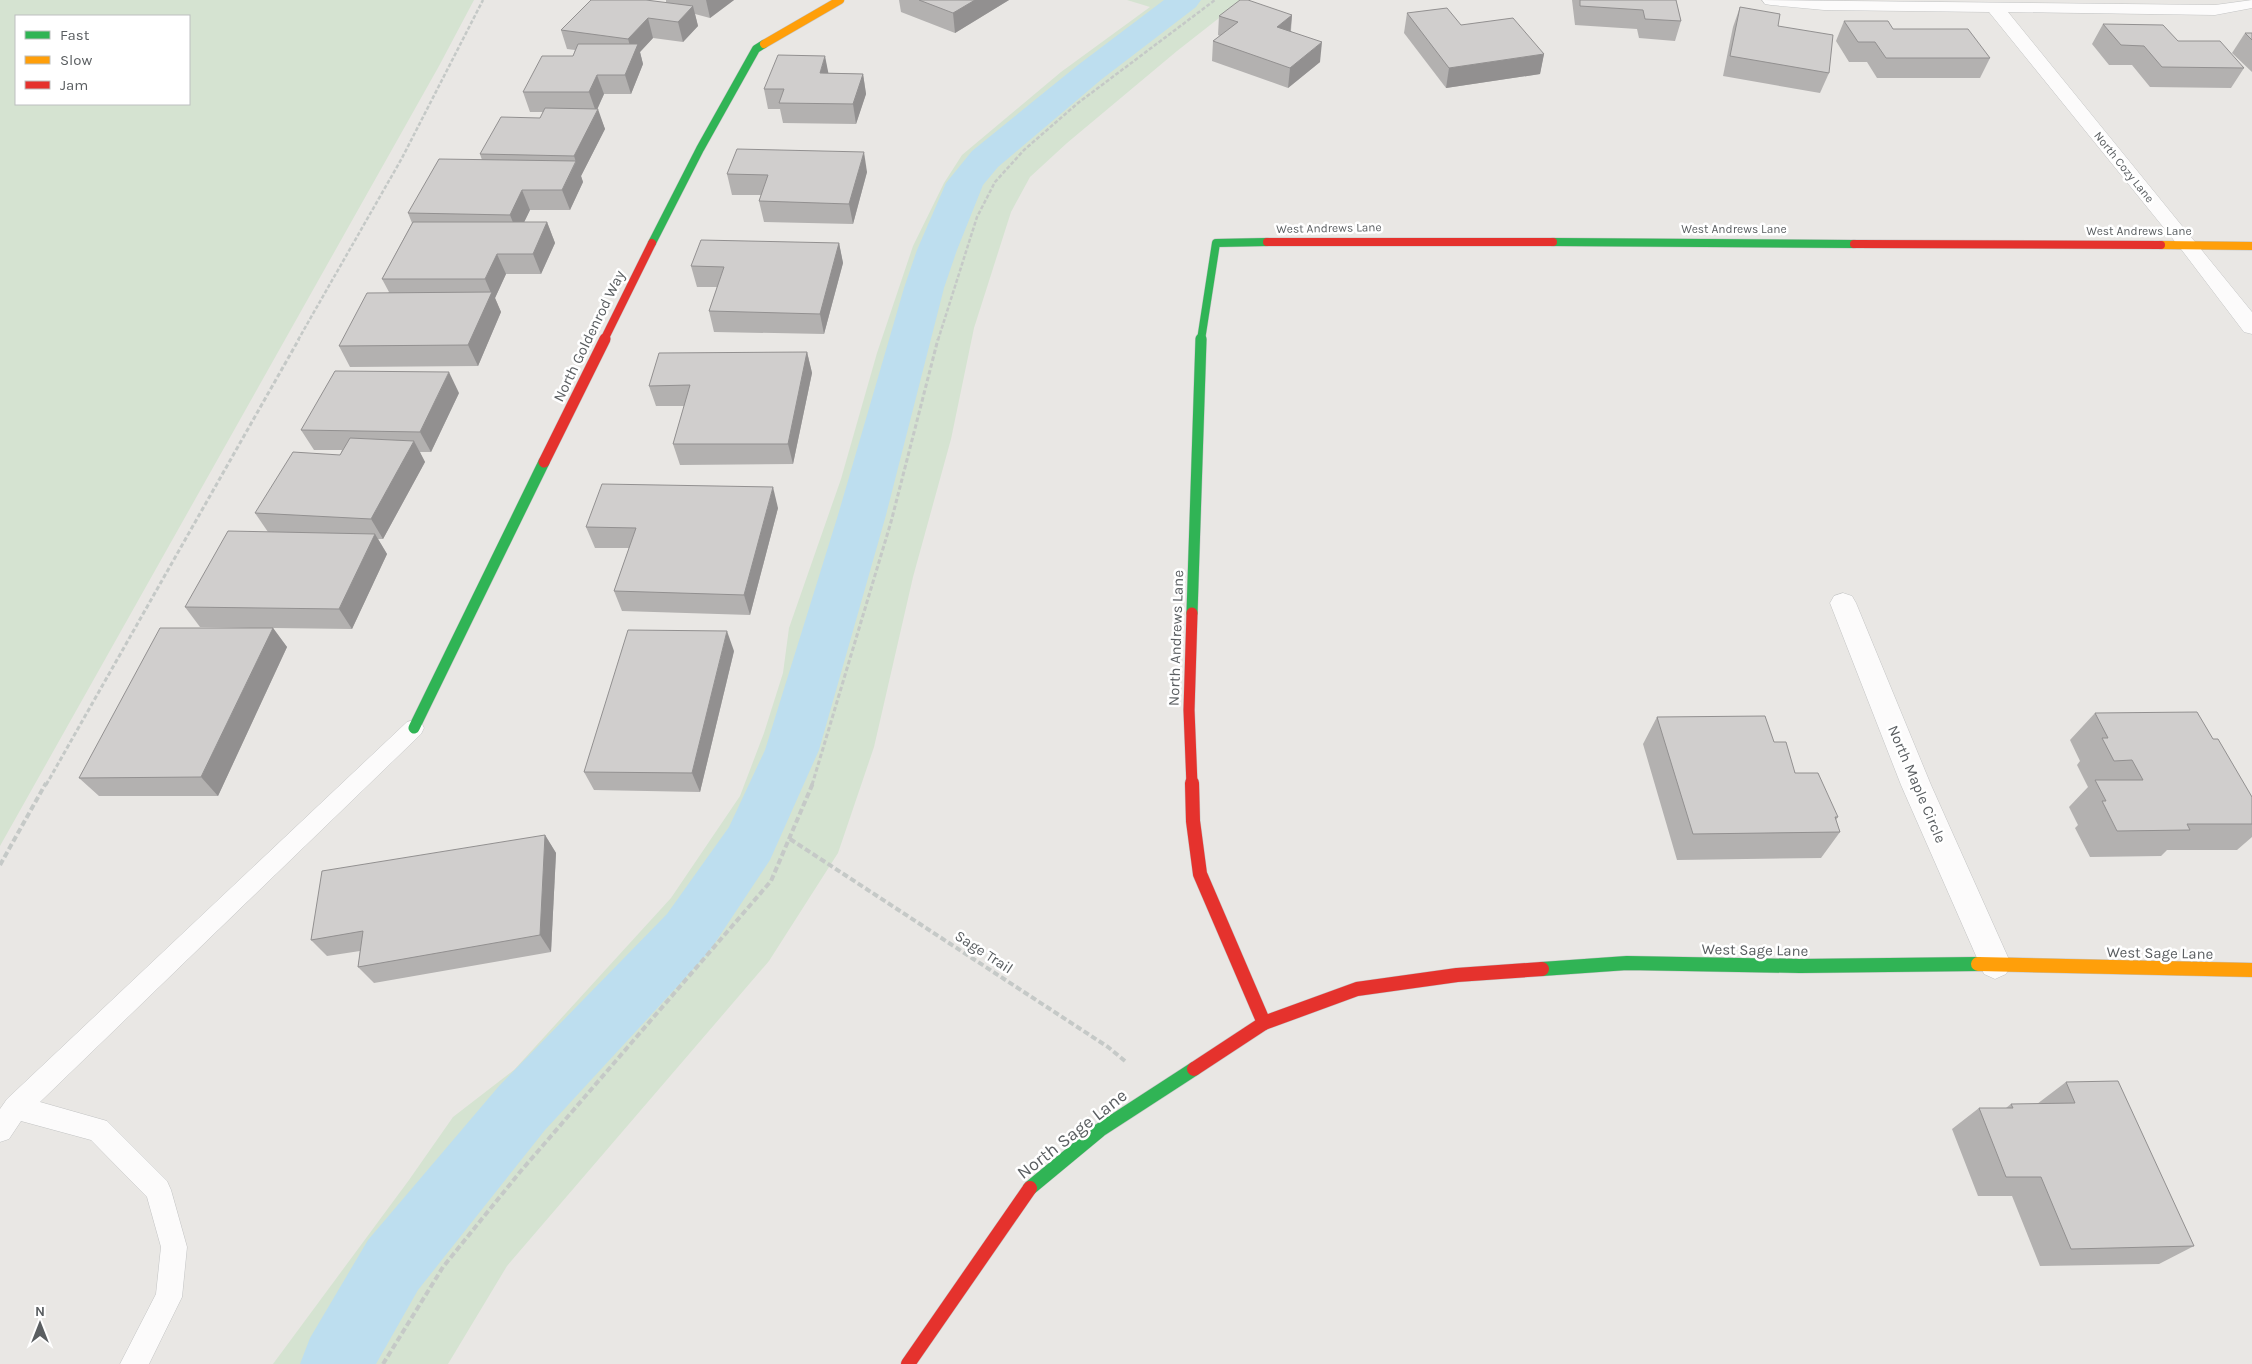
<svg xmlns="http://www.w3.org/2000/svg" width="2252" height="1364" font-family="Karla,sans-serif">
	<rect width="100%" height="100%" fill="#e9e7e4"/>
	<g fill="#d5e3d1" fill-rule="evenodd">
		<path d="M0,0h474l-35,66 -439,780zM16,16h173v88h-173z"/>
		<path d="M1127,0h115l-65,51 -110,92 -37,34 -19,35 -37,116 -23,111 -38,138 -39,170 -36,106 -69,108 -262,305 -59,98h-175l136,-184 44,-63 61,-47 157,-172 69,-102 24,-63 19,-60 6,-45 52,-149 36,-126 36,-107 31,-63 18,-28 99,-83 89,-65z"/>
	</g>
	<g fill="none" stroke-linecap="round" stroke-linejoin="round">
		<path fill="#bddeef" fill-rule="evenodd" d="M1164,0h37l-5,7 -94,72 -104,88 -15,18 -26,65 -13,38 -58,227 -67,235 -49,110 -61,92 -164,178 -127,160 -42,74h-76l10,-26 58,-98 131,-154 168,-172 62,-87 36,-77 73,-235 66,-227 13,-38 29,-67 26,-32 106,-86z"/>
		<defs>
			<path id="lane" d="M414,720l7,2 3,6 -3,6 -381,368 67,19 60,60 4,9 16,57 -5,50 -33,67h-29l36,-70 5,-47 -14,-50 -56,-57 -70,-19 -12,18 -9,3v-33l7,-10 400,-377z"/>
			<g id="street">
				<path d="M1762,0l453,5 37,-5v8l-37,7 -207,-3 244,300v22l-8,-2 -63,-83 -192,-237 -165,-2 -53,-5 -6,-1z"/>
				<path d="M1843,593l9,3 4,7 75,182 80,179 -5,10 -11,5 -11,-5 -83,-189 -71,-182 4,-7z"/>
			</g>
			<g id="fast-far2">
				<path d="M1553,242l301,2"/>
				<path d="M652,243l48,-94 56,-100 8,-5"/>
				<path d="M1201,340l15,-97 51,-1"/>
			</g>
			<g id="fast-far1">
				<path d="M1192,613l9,-274"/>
				<path d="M414,728l130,-266"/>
			</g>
			<g id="fast">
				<path d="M1542,969l85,-6 173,3 178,-2"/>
				<path d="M1030,1188l70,-58 94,-61"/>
			</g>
			<g id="slow-far1">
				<path d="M764,44l76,-44"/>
				<path d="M2161,245l91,1"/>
			</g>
			<path id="slow" d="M1978,964l274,6"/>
			<g id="jam-far2">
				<path d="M1267,242h286"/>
				<path d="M1854,244l307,1"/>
				<path d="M604,340l48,-97"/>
			</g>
			<g id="jam-far1">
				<path d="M544,462l61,-123"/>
				<path d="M1192,785l-3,-75 3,-97"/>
			</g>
			<g id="jam">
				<path d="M1192,783l1,38 7,53 64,149"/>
				<path d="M1194,1069l70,-46 93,-34 100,-14 85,-6"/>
				<path d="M908,1364l122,-176"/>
			</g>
		</defs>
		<use href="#lane" stroke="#c3c4c4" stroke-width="1"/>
		<use href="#street" stroke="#c3c4c4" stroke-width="1"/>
		<use href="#fast-far2" stroke="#c3c4c4" stroke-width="9"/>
		<use href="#fast-far1" stroke="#c3c4c4" stroke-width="12"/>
		<use href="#fast" stroke="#c3c4c4" stroke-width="15"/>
		<use href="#slow-far1" stroke="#c3c4c4" stroke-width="9"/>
		<use href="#slow" stroke="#c3c4c4" stroke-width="15"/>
		<use href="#jam-far2" stroke="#c3c4c4" stroke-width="9"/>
		<use href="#jam-far1" stroke="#c3c4c4" stroke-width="12"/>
		<use href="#jam" stroke="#c3c4c4" stroke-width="15"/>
		<g stroke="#c5c9c7" stroke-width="2.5" stroke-dasharray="4 2" stroke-linecap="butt">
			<path d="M298,340l104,-182 81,-158"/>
			<path d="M938,340l39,-123 18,-35 29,-32 54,-47 137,-103"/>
		</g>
		<g stroke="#c5c9c7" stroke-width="3" stroke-dasharray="4.5 2.5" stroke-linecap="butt">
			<path d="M46,785l253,-446"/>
			<path d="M812,785l79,-263 47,-183"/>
		</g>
		<g stroke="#c5c9c7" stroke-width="4" stroke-dasharray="6 3" stroke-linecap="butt">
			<path d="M790,839l318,208 17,14"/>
			<path d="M0,865l46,-82"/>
			<path d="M383,1364l60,-97 77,-95 251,-291 42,-98"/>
		</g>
		<use href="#lane" fill="#fcfbfb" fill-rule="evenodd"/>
		<use href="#street" fill="#fcfbfb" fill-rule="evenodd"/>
		<use href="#fast-far2" stroke="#30b455" stroke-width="8"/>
		<use href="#fast-far1" stroke="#30b455" stroke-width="11"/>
		<use href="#fast" stroke="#30b455" stroke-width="14"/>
		<use href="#slow-far1" stroke="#ff9f0a" stroke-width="8"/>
		<use href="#slow" stroke="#ff9f0a" stroke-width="14"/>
		<use href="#jam-far2" stroke="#e5322d" stroke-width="8"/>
		<use href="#jam-far1" stroke="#e5322d" stroke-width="11"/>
		<use href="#jam" stroke="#e5322d" stroke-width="14"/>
	</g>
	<g fill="#b3b1b0">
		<path d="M666,0h68l-24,18 -15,-4 3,12 -15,16 -30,-4 -13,14 3,12 -12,30h-27l-7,15 8,20 -24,47 2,6 -13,28h-40l-6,12h23l8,21 -14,31h-35l-11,24 6,14 -23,54 -128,1 -11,-21 50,-54 -7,-13 30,-56 -4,-10 74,-53 -2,-6 60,-36 3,-6h-13l-7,-20 50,-36 2,-6 -8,-1 -6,-19 105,-27z"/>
		<path d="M899,0h110l-54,33 -54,-21z"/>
		<path d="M1572,0h104l5,21 -6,20 -36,-3 -2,-9 -62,-4z"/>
		<path d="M1740,7l38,19 51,47 -9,20 -97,-17 10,-49z"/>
		<path d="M1407,13l54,12 83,29 -4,20 -94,14 -42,-55z"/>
		<path d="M1292,15l-1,16 29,31 -32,26 -76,-27 1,-20 7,-5 -2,-1 1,-19z"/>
		<path d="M1844,21l49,8 97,29 -10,20h-103l-10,-16h-18l-13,-21z"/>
		<path d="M2103,24l75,17 66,27 -13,20 -81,-1 -18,-22h-23l-17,-21z"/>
		<path d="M2245,33h7v39l-20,-19z"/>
		<path d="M828,73l35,1 3,20 -10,30 -73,-1 -3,-14h-12l-4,-20z"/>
		<path d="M867,172l-14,52 -89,-2 -5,-21 2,-6h-29l-5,-21z"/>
		<path d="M839,243l4,20 -19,71 -110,-2 -5,-21 8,-24h-20l-6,-21z"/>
		<path d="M807,352l5,21 -19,91 -113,1 -7,-21 11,-38h-28l-7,-20z"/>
		<path d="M459,393l-28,59h-11l5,10 -42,77h-5l9,15 -35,75 -79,-1 14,19 -69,149h-119l-20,-18 171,-150 -50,-1 -15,-20 83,-75 -13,-19 85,-58 2,-5h-28l-13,-20z"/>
		<path d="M778,508l-28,107 -128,-4 -8,-20 15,-43h-34l-9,-21z"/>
		<path d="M734,651l-34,141 -106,-2 -10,-18z"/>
		<path d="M2095,713l118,26 39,58v40l-15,13h-70l-6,6 -71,1 -15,-29 3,-3 -9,-18 19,-20 -11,-22 3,-4 -10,-21z"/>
		<path d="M1657,717l117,25 21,31 43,44 -2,3 4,12 -19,26 -144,2 -34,-116z"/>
		<path d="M545,835l11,18 -5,99 -177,31 -16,-16 2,-16 -33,5 -16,-16z"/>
		<path d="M2066,1082l128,164 -35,18 -119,2 -28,-70h-34l-26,-67 27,-21h27l5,-4h26z"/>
	</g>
	<g fill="#929090">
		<path d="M706,0h28l-24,18z"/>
		<path d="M975,0h34l-54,33 -2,-20z"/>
		<path d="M693,6l5,20 -15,16 -5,-20z"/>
		<path d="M1292,15l-2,19 -13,-7z"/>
		<path d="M648,18l5,20 -13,14 3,12 -12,30 -6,-19 8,-19 -5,-17z"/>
		<path d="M1322,42l-2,20 -32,26 2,-20z"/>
		<path d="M1544,54l-4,20 -94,14 3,-20z"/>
		<path d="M825,56l4,20 -9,-3z"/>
		<path d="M863,74l3,20 -10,30 -3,-20z"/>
		<path d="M597,75l7,19 -8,18 -7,-20z"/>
		<path d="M598,109l7,20 -24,47 2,6 -13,28 -8,-20 14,-28 -2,-6z"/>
		<path d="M864,152l3,20 -14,52 -4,-20z"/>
		<path d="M522,190l8,20 -12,25 -8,-20z"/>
		<path d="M547,222l8,21 -14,31 -8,-20z"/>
		<path d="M839,243l4,20 -19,71 -4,-20z"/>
		<path d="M497,254l9,20 -11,24 6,14 -23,54 -10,-21 23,-52 -6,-14z"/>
		<path d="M807,352l5,21 -19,91 -5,-20z"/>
		<path d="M449,372l10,21 -28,59 -11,-20z"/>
		<path d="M414,441l11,21 -42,77 -12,-20z"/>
		<path d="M773,487l5,21 -28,107 -6,-20z"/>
		<path d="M375,534l12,20 -35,75 -13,-20z"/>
		<path d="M273,628l14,19 -69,149 -17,-19z"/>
		<path d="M727,631l7,20 -34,141 -8,-19z"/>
		<path d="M545,835l11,18 -5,99 -11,-17z"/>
	</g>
	<g fill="#d0cecd" stroke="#929090">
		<path d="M591,0h55l47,6 -15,16 -30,-4 -20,21 -67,-9z"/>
		<path d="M919,0h56l-22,13z"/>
		<path d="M1240,0h8l44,15 -15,12 45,15 -32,26 -77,-27 25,-19 -19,-6z"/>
		<path d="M1580,0h96l5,21 -36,-2 -2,-9 -63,-4z"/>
		<path d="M1740,7l40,7 -2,12 55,9 -4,38 -99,-17z"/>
		<path d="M1447,8l14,17 52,-7 31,36 -95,14 -42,-55z"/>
		<path d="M1844,21h44l5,8h75l22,29h-104l-11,-16h-17z"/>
		<path d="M2103,24l60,1 15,16h42l24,27 -82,-1 -18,-21 -23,-1z"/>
		<path d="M2245,33h7v7z"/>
		<path d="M578,44h60l-13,31h-28l-8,17h-66l19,-36h31z"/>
		<path d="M778,55l47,1 -5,17 43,1 -10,30 -74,-1 5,-14h-20z"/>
		<path d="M545,108l53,1 -24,47 -94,-2 21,-37 39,1z"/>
		<path d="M737,149l127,3 -15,52 -90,-3 9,-26 -41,-1z"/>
		<path d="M439,159l137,2 -14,29h-40l-12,25 -102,-2z"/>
		<path d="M413,222h134l-14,32h-36l-12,25h-103z"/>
		<path d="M701,240l138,3 -19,71 -111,-3 15,-44 -33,-1z"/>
		<path d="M492,292l-24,53 -129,1 28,-53z"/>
		<path d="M807,352l-19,92h-115l17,-59 -41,1 10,-33z"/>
		<path d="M335,371l114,1 -29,60 -119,-2z"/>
		<path d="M350,438l64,3 -43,78 -116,-6 38,-61 47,3z"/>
		<path d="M602,484l171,3 -29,108 -130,-4 22,-63 -50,-1z"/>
		<path d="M228,531l147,3 -36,75 -154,-2z"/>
		<path d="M160,628h113l-72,149 -122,1z"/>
		<path d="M628,630l99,1 -35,142 -108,-1z"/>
		<path d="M2197,712l16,27h5l34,58v27h-65l3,6 -73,1 -15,-30h4l-11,-21h48l-11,-20 -18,1 -12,-23h6l-13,-25z"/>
		<path d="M1765,716l9,26h12l9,31h23l20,44h-3l5,15 -147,2 -36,-117z"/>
		<path d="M545,835l-5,100 -182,32 5,-36 -52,9 11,-69z"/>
		<path d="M2118,1081l76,165 -123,3 -30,-72h-35l-27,-69h34l-2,-4 64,-1 -9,-21z"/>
	</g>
	<g text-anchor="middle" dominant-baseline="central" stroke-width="5" stroke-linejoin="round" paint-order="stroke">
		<g font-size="12" fill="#5a5e61" stroke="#fff">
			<text transform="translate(2124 167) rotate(51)">North Cozy Lane</text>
			<text transform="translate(1329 228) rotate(-1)">West Andrews Lane</text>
			<text x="1734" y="229">West Andrews Lane</text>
			<text x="2139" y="231">West Andrews Lane</text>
		</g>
		<g font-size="15" fill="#5a5e61" stroke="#fff">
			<text transform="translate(589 336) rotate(-64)">North Goldenrod Way</text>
			<text transform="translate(1176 638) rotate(-88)">North Andrews Lane</text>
			<text transform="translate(1917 784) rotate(67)">North Maple Circle</text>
			<text transform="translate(1755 950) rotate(1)">West Sage Lane</text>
			<text transform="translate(984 952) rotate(33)">Sage Trail</text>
			<text transform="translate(2160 953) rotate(1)">West Sage Lane</text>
		</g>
		<g font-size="18" fill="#5a5e61" stroke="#fff">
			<text transform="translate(1072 1134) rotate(-38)">North Sage Lane</text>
		</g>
	</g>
	<rect x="15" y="15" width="175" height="90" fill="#ffffff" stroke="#bdbfc0"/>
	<rect x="25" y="31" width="25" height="8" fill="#30b455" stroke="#bdbfc0"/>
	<text x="60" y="40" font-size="15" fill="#5a5e61">Fast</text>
	<rect x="25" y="56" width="25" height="8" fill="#ff9f0a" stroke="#bdbfc0"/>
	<text x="60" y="65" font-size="15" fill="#5a5e61">Slow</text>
	<rect x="25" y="81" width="25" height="8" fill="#e5322d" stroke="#bdbfc0"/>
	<text x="60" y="90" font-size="15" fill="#5a5e61">Jam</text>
	<g transform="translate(40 1324)" stroke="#ffffff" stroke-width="4" paint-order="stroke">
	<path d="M0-4L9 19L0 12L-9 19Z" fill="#5a5e61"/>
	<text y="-8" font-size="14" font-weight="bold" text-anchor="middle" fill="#5a5e61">N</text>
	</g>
</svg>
